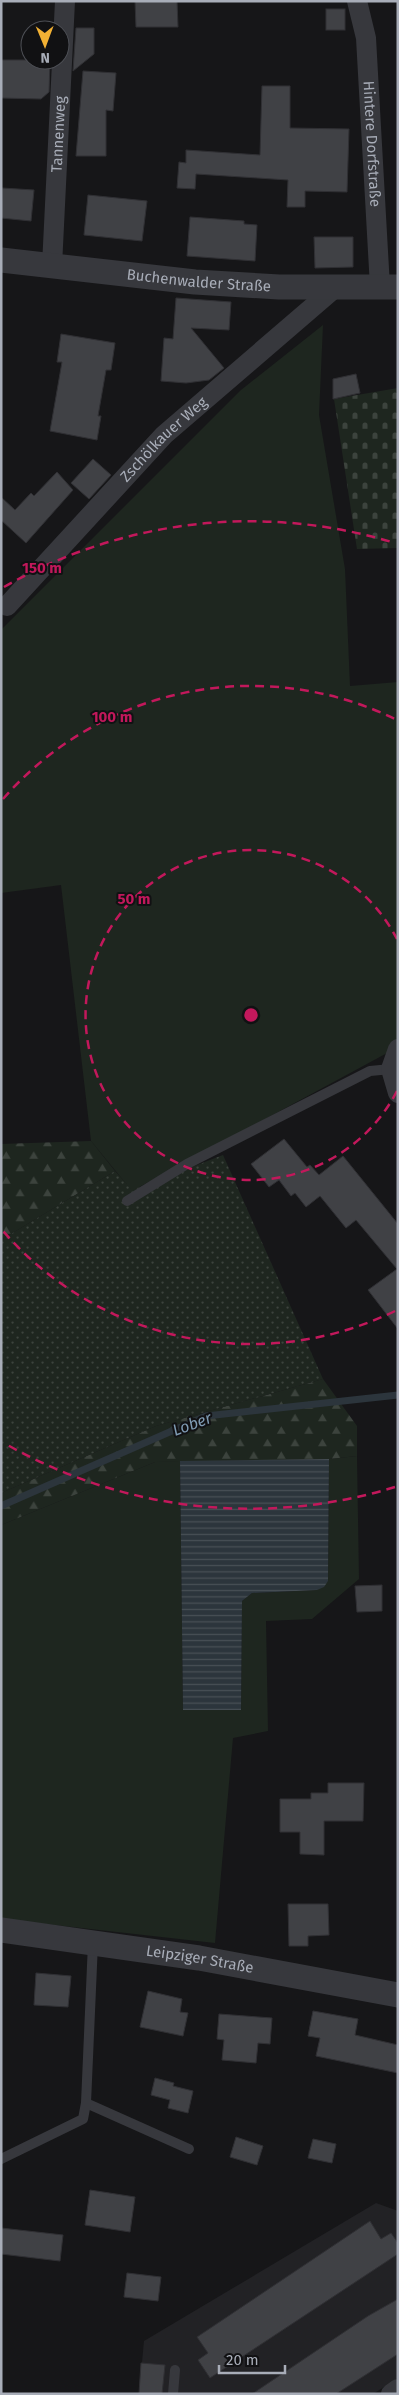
<svg xmlns="http://www.w3.org/2000/svg" width="399" height="2395" font-family="'Fira Sans',sans-serif">
	<defs>
		<pattern id="forest-firs" width="22" height="20" patternUnits="userSpaceOnUse" patternTransform="scale(1.25)"><rect width="22" height="20" fill="#1e261f"/><path d="M5 1l3.5 6h-7zM16 11l3.5 6h-7z" fill="#3c433d"/></pattern>
		<pattern id="cemetery-stones" width="16" height="16" patternUnits="userSpaceOnUse" patternTransform="scale(1.25)"><rect width="16" height="16" fill="#1e261f"/><path d="M2 7V4a2 2 0 0 1 4 0v3zM10 15v-3a2 2 0 0 1 4 0v3z" fill="#3c433d"/></pattern>
		<pattern id="garden-dots" width="8" height="8" patternUnits="userSpaceOnUse" patternTransform="scale(1.25)"><rect width="8" height="8" fill="#1e261f"/><path d="M2 2h.1M6 6h.1" fill="none" stroke="#3c433d" stroke-width="1.8" stroke-linecap="round"/></pattern>
		<pattern id="water-rules" width="6" height="5" patternUnits="userSpaceOnUse" patternTransform="scale(1.25)"><rect width="6" height="5" fill="#2c353c"/><path d="M0 2.5h6" fill="none" stroke="#485056"/></pattern>
	</defs>
	<rect width="100%" height="100%" fill="#161618"/>
	<path fill="#222225" d="M376,2203l22,8v167l-25,16h-234l5,-53z"/>
	<g fill="#1e261f">
		<path d="M323,325l-4,90 26,154 5,117 48,-4v358l-9,12 -257,139 -41,-50 -30,-256 -60,8v-263l240,-240z"/>
		<path d="M357,1456l2,123 -47,40 -46,2 2,110 -35,7 -18,205 -214,-24v-394l154,-63 25,-1 3,249h58l1,-109 10,-8 65,-3 11,-9 1,-122z"/>
	</g>
	<g fill="url(#forest-firs)">
		<path d="M91,1141l24,30 -114,69v-96z"/>
		<path d="M323,1379l34,47v30l-28,3 -174,3 -154,63v-32l155,-67z"/>
	</g>
	<path fill="url(#cemetery-stones)" d="M398,388v160l-41,1 -23,-150z"/>
	<path fill="url(#garden-dots)" d="M223,1155l100,224 -167,47 -155,67v-253l114,-69 17,19z"/>
	<path fill="url(#water-rules)" d="M329,1459l-1,122 -4,6 -7,3 -65,3 -10,8 -1,109h-58l-3,-249z"/>
	<g fill="none" stroke-linecap="round" stroke-linejoin="round">
		<path stroke="#2c353c" stroke-width="7" d="M1,1506l205,-90 192,-21"/>
	</g>
	<g fill="#404145" stroke="#303034">
		<path d="M135,1h42l1,26h-42z"/>
		<rect x="326" y="9" width="19" height="21"/>
		<path d="M76,28h18v26l-21,17z"/>
		<path d="M1,60h49l-1,32 -8,7 -40,-1z"/>
		<path d="M83,71l33,2 -3,38 -7,-1v46h-30z"/>
		<path d="M262,86h28v42l59,1 -2,63 -42,-1v16h-18l1,-27 -92,-6 -1,15 -18,-1 2,-26 7,1v-13l74,5z"/>
		<path d="M2,188l32,2 -3,31 -30,-3z"/>
		<path d="M88,195l59,6 -5,40 -58,-6z"/>
		<path d="M190,217l54,4v3l13,1 -2,36 -68,-5z"/>
		<path d="M314,237h39v30l-38,1z"/>
		<path d="M176,298l55,4 -2,28 -38,-2 33,40 -15,12 -23,3 -25,-2 3,-43 9,1z"/>
		<path d="M61,334l54,9 -4,27h-5l-8,46h3l-4,24 -47,-9 12,-69h-5z"/>
		<path d="M356,374l4,19 -27,6v-20z"/>
		<path d="M93,459l18,16 -22,24 -18,-16z"/>
		<path d="M57,472l16,18 -47,53 -25,-23v-23l14,13 16,-17 3,3z"/>
		<path d="M284,1139l23,28 3,-2 9,10 24,-19 55,68v105l-30,-39 29,-21 -41,-49 -10,8 -26,-32 -14,11 -11,-14 -4,3 -12,-16 -10,7 -18,-23z"/>
		<path d="M382,1585v26l-25,1 -2,-26z"/>
		<path d="M328,1783h36l-1,38h-39v34l-24,-1v-22h-20v-33h31v-6h17z"/>
		<path d="M288,1904h40l1,31 -21,1v10h-19z"/>
		<path d="M36,1973l35,3 -3,31 -34,-2z"/>
		<path d="M148,1991l34,8 -2,13 8,1 -5,23 -43,-9z"/>
		<path d="M313,2011l45,8 -3,16 43,10v28l-82,-17 4,-18 -12,-2z"/>
		<path d="M219,2014l53,4 -2,26 -12,-1 -2,20 -34,-3 2,-20 -7,-1z"/>
		<path d="M155,2078l19,5 -1,3 20,5 -5,22 -20,-5 2,-8 -19,-5z"/>
		<path d="M236,2137l27,9 -6,19 -27,-8z"/>
		<path d="M313,2139l23,5 -4,19 -24,-5z"/>
		<path d="M90,2190l45,7 -5,35 -45,-7z"/>
		<path d="M370,2221l11,18 10,-6 7,10v11l-188,124 -12,-18 10,-7 -11,-16z"/>
		<path d="M1,2228l62,7 -3,26 -59,-7z"/>
		<path d="M127,2273l34,4 -3,24 -34,-4z"/>
		<path d="M398,2299v55l-62,40h-84l116,-78z"/>
		<path d="M141,2363l24,2 -3,29h-23z"/>
	</g>
	<g fill="none" stroke-linecap="round" stroke-linejoin="round">
		<g stroke="#37383d" stroke-width="10">
			<path d="M127,1201l60,-37 183,-93 21,-2"/>
			<path d="M86,2103l103,46"/>
			<path d="M1,2159l82,-40 3,-16 7,-160"/>
			<path d="M173,2394l2,-24"/>
		</g>
		<g stroke="#37383d" stroke-width="20">
			<path id="s1" d="M357,1l9,37 14,249"/>
			<path id="s2" d="M52,266l13,-265"/>
			<path id="s3" d="M7,606l157,-171 172,-148"/>
			<path d="M398,1049l-7,20 7,24"/>
			<path d="M391,2394l7,-5"/>
		</g>
		<g stroke="#37383d" stroke-width="25">
			<path id="s4" d="M1,260l194,22 84,5h119"/>
			<path id="s5" d="M1,1930l198,28 199,37"/>
		</g>
	</g>
	<g fill="none" stroke="#c2185b" stroke-width="2.5" stroke-dasharray="9 6">
		<path d="M397 1091A165 165 0 1 1 397 939"/>
		<path d="M395 1311A329 329 0 0 1 3 1231M3 799A329 329 0 0 1 395 719"/>
		<path d="M395 1487A494 494 0 0 1 4 1443M4 587A494 494 0 0 1 395 543"/>
	</g>
	<g text-anchor="middle" dominant-baseline="central" stroke-width="4" stroke-linejoin="round" paint-order="stroke">
		<g font-size="15" fill="#a8adb8" stroke="#111113">
			<text stroke="none"><textPath href="#s2" startOffset="132">Tannenweg</textPath></text>
			<text stroke="none"><textPath href="#s1" startOffset="144">Hintere Dorfstraße</textPath></text>
			<text stroke="none"><textPath href="#s4" startOffset="199">Buchenwalder Straße</textPath></text>
			<text stroke="none"><textPath href="#s3" startOffset="229">Zschölkauer Weg</textPath></text>
			<text stroke="none"><textPath href="#s5" startOffset="201">Leipziger Straße</textPath></text>
		</g>
		<g font-size="16" font-style="italic" fill="#7f9bb3" stroke="#111113">
			<text transform="translate(192 1424) rotate(-20)">Lober</text>
		</g>
	</g>
	<circle cx="251" cy="1015" r="8" fill="#c2185b" stroke="#111113" stroke-width="2.5"/>
	<g font-size="15" text-anchor="middle" font-weight="bold" fill="#c2185b" stroke="#111113" stroke-width="4" stroke-linejoin="round" paint-order="stroke">
		<text x="42" y="573">150 m</text>
		<text x="112" y="722">100 m</text>
		<text x="134" y="904">50 m</text>
	</g>
	<rect width="399" height="2395" fill="none" stroke="#a8adb8" stroke-width="5"/>
	<g transform="translate(45 45) rotate(179)"><circle r="24" fill="#111113" stroke="#4d4f55"/>
	<path d="M0-4L9 19L0 12L-9 19Z" fill="#f2b134"/>
	<text y="-8" font-size="14" font-weight="bold" text-anchor="middle" fill="#a8adb8">N</text>
	</g>
	<path d="M219 2365v8h66v-8" fill="none" stroke="#a8adb8" stroke-width="2.5"/>
	<text x="226" y="2365" font-size="15" fill="#a8adb8" stroke="#111113" stroke-width="4" paint-order="stroke">20 m</text>
</svg>
